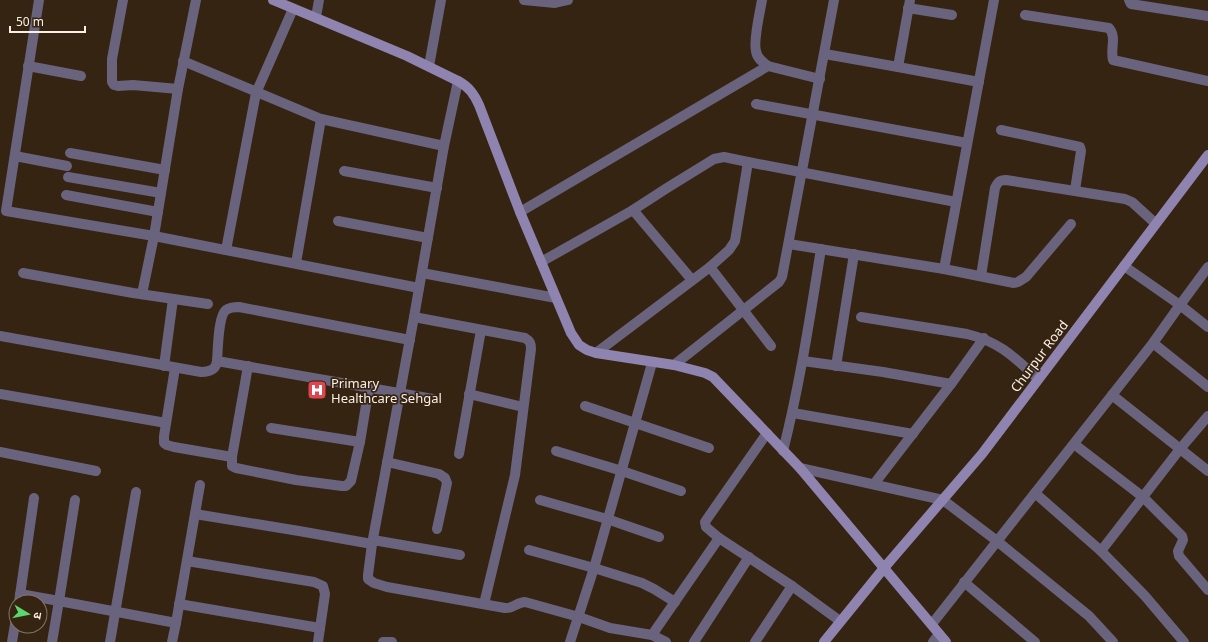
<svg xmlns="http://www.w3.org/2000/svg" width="1208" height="642" font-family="'Noto Sans','Noto Sans Devanagari',sans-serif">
	<rect width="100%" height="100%" fill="#352411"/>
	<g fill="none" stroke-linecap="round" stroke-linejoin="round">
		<g stroke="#69637e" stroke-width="10">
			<path d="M39,0l-33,211 148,25 -12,58"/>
			<path d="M123,0l-11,59v23l2,3 4,1 15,-1 45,4"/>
			<path d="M196,0l-18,89 -24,147 265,52"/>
			<path d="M524,0l31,3 13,-3"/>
			<path d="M762,0c-2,12 -9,41 -6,51 1,7 6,11 12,15l52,13"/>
			<path d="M1129,0l2,4 77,12"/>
			<path d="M908,8l44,7"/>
			<path d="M1025,15l84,13c8,9 1,21 4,32l95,21"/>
			<path d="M316,17l3,-17"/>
			<path d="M825,54l73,13 81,15"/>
			<path d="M183,61l138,58 123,27"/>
			<path d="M28,66l53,10"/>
			<path d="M429,66l12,-66"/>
			<path d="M898,67l12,-67"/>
			<path d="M458,81l-14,65 -30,171 -42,227 -4,31v4l6,4 13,4 118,21c8,1 12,-6 20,-6l54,15 31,11 42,7 14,7"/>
			<path d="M756,104l211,39"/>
			<path d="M1001,130l79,17 1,4 -6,39"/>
			<path d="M70,153l95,17"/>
			<path d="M15,156l52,10"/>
			<path d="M344,171l93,17"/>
			<path d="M68,177l93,16"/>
			<path d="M66,195l92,17"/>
			<path d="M633,210l59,70"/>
			<path d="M520,212l248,-146"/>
			<path d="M338,221l90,17"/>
			<path d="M789,244l155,25 70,14 4,-1 8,-5 45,-53"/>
			<path d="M226,250l30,-157 37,-84"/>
			<path d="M541,262l92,-52 34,-22 47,-29 10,-2 24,5 208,40"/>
			<path d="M296,263l25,-144"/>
			<path d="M1124,266l56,39 28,22"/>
			<path d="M710,267l61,79"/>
			<path d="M944,269l50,-269"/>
			<path d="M23,273l110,20 75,11"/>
			<path d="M422,273l134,25"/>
			<path d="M981,276l14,-88c3,-6 4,-8 11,-8l119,19 7,3 23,21"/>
			<path d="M414,317l111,21c5,3 6,5 6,11l-16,126 -31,129"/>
			<path d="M861,317l106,17c33,8 47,23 71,45"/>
			<path d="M0,336l201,36c8,0 15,-2 16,-11"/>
			<path d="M410,340l-171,-33c-4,0 -9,0 -13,3 -8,6 -8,40 -9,51l216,38"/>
			<path d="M1153,343l55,44"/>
			<path d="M596,353l114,-86 19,-17 6,-9 13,-79"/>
			<path d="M803,361l80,11 68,12"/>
			<path d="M674,365l105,-83 3,-5 52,-277"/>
			<path d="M164,366l9,-67"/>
			<path d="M836,366l18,-112"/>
			<path d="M175,368l-11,68v7l3,2 7,2 58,10 16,-91"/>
			<path d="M0,394l166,29"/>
			<path d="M469,394l54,13"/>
			<path d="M1112,395l96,76"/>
			<path d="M585,406l124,42"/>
			<path d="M793,413l120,21"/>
			<path d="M271,428l89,14"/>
			<path d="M767,433l-60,86 -2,3 1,5 13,11 73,48 48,35"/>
			<path d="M1074,444l69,53 39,39 1,4 -5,11 1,5 29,34"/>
			<path d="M556,451l66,20 59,20"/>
			<path d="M783,451c17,-67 27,-134 38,-202"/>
			<path d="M0,452l96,19"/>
			<path d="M459,454l22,-124"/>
			<path d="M232,457v9l4,2 60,12 46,6h4l5,-5 9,-39 9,-55"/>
			<path d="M387,462l52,12 6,4 2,5 -10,46"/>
			<path d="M800,468l143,32 54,41 92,75 24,26"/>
			<path d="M874,484l77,-100 33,-46"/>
			<path d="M1035,493l66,58 44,45 39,46"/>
			<path d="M540,500l67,19 52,18"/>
			<path d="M195,514l104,17 73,13"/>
			<path d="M373,540l87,15"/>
			<path d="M529,550l65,18 48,15 12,6 21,13"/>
			<path d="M1101,551l79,-102 28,-33"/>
			<path d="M187,561l127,21 9,4 2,8 -7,48"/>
			<path d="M964,582l71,60"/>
			<path d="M20,594l39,7 16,-101"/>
			<path d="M19,602l15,-104"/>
			<path d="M179,604l141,24"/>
			<path d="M932,624l221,-281 27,-38 28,-38"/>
			<path d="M652,635l67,-97"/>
			<path d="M12,642l4,-24"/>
			<path d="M52,642l7,-41 117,22 24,-138"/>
			<path d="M110,642l26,-150"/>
			<path d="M172,642l4,-19"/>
			<path d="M383,642h9"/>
			<path d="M570,642l24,-74 58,-205"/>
			<path d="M694,642l55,-85"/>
			<path d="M755,642l37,-56"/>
			<path d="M933,642l6,-8"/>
		</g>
		<g stroke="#8e84af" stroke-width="10">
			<path d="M273,0l134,56 51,25c11,6 16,13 21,24l41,107 51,121 8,12 8,5 9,3 78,12 31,8 8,4 87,91 146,174"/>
			<path d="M824,642l60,-74 98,-114 226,-299"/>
		</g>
	</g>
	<defs>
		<symbol id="hospital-square" viewBox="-11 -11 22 22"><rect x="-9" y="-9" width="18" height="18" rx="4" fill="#e0444e" stroke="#352411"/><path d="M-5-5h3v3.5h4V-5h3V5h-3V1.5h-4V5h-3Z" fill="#fff"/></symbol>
	</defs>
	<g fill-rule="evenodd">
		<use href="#hospital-square" x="306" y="379" width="22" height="22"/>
	</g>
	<g text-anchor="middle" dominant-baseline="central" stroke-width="3.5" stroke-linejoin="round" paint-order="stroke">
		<g font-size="13" fill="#fbf0e4" stroke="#352411">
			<text transform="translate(1039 356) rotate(-53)">Churpur Road</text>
		</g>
		<g font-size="13" fill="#fbf0e4" stroke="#352411" text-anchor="start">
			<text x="331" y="383">Primary<tspan x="331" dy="15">Healthcare Sehgal</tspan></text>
		</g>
	</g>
	<g transform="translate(28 614) rotate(100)"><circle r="19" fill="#352411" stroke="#847665"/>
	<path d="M0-3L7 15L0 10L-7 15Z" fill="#5cd56d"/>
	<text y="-6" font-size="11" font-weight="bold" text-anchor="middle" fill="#fbf0e4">उ</text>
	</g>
	<path d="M10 26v6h75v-6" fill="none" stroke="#fbf0e4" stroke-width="2"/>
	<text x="16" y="26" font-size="12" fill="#fbf0e4" stroke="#352411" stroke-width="3" paint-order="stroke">50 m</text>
</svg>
